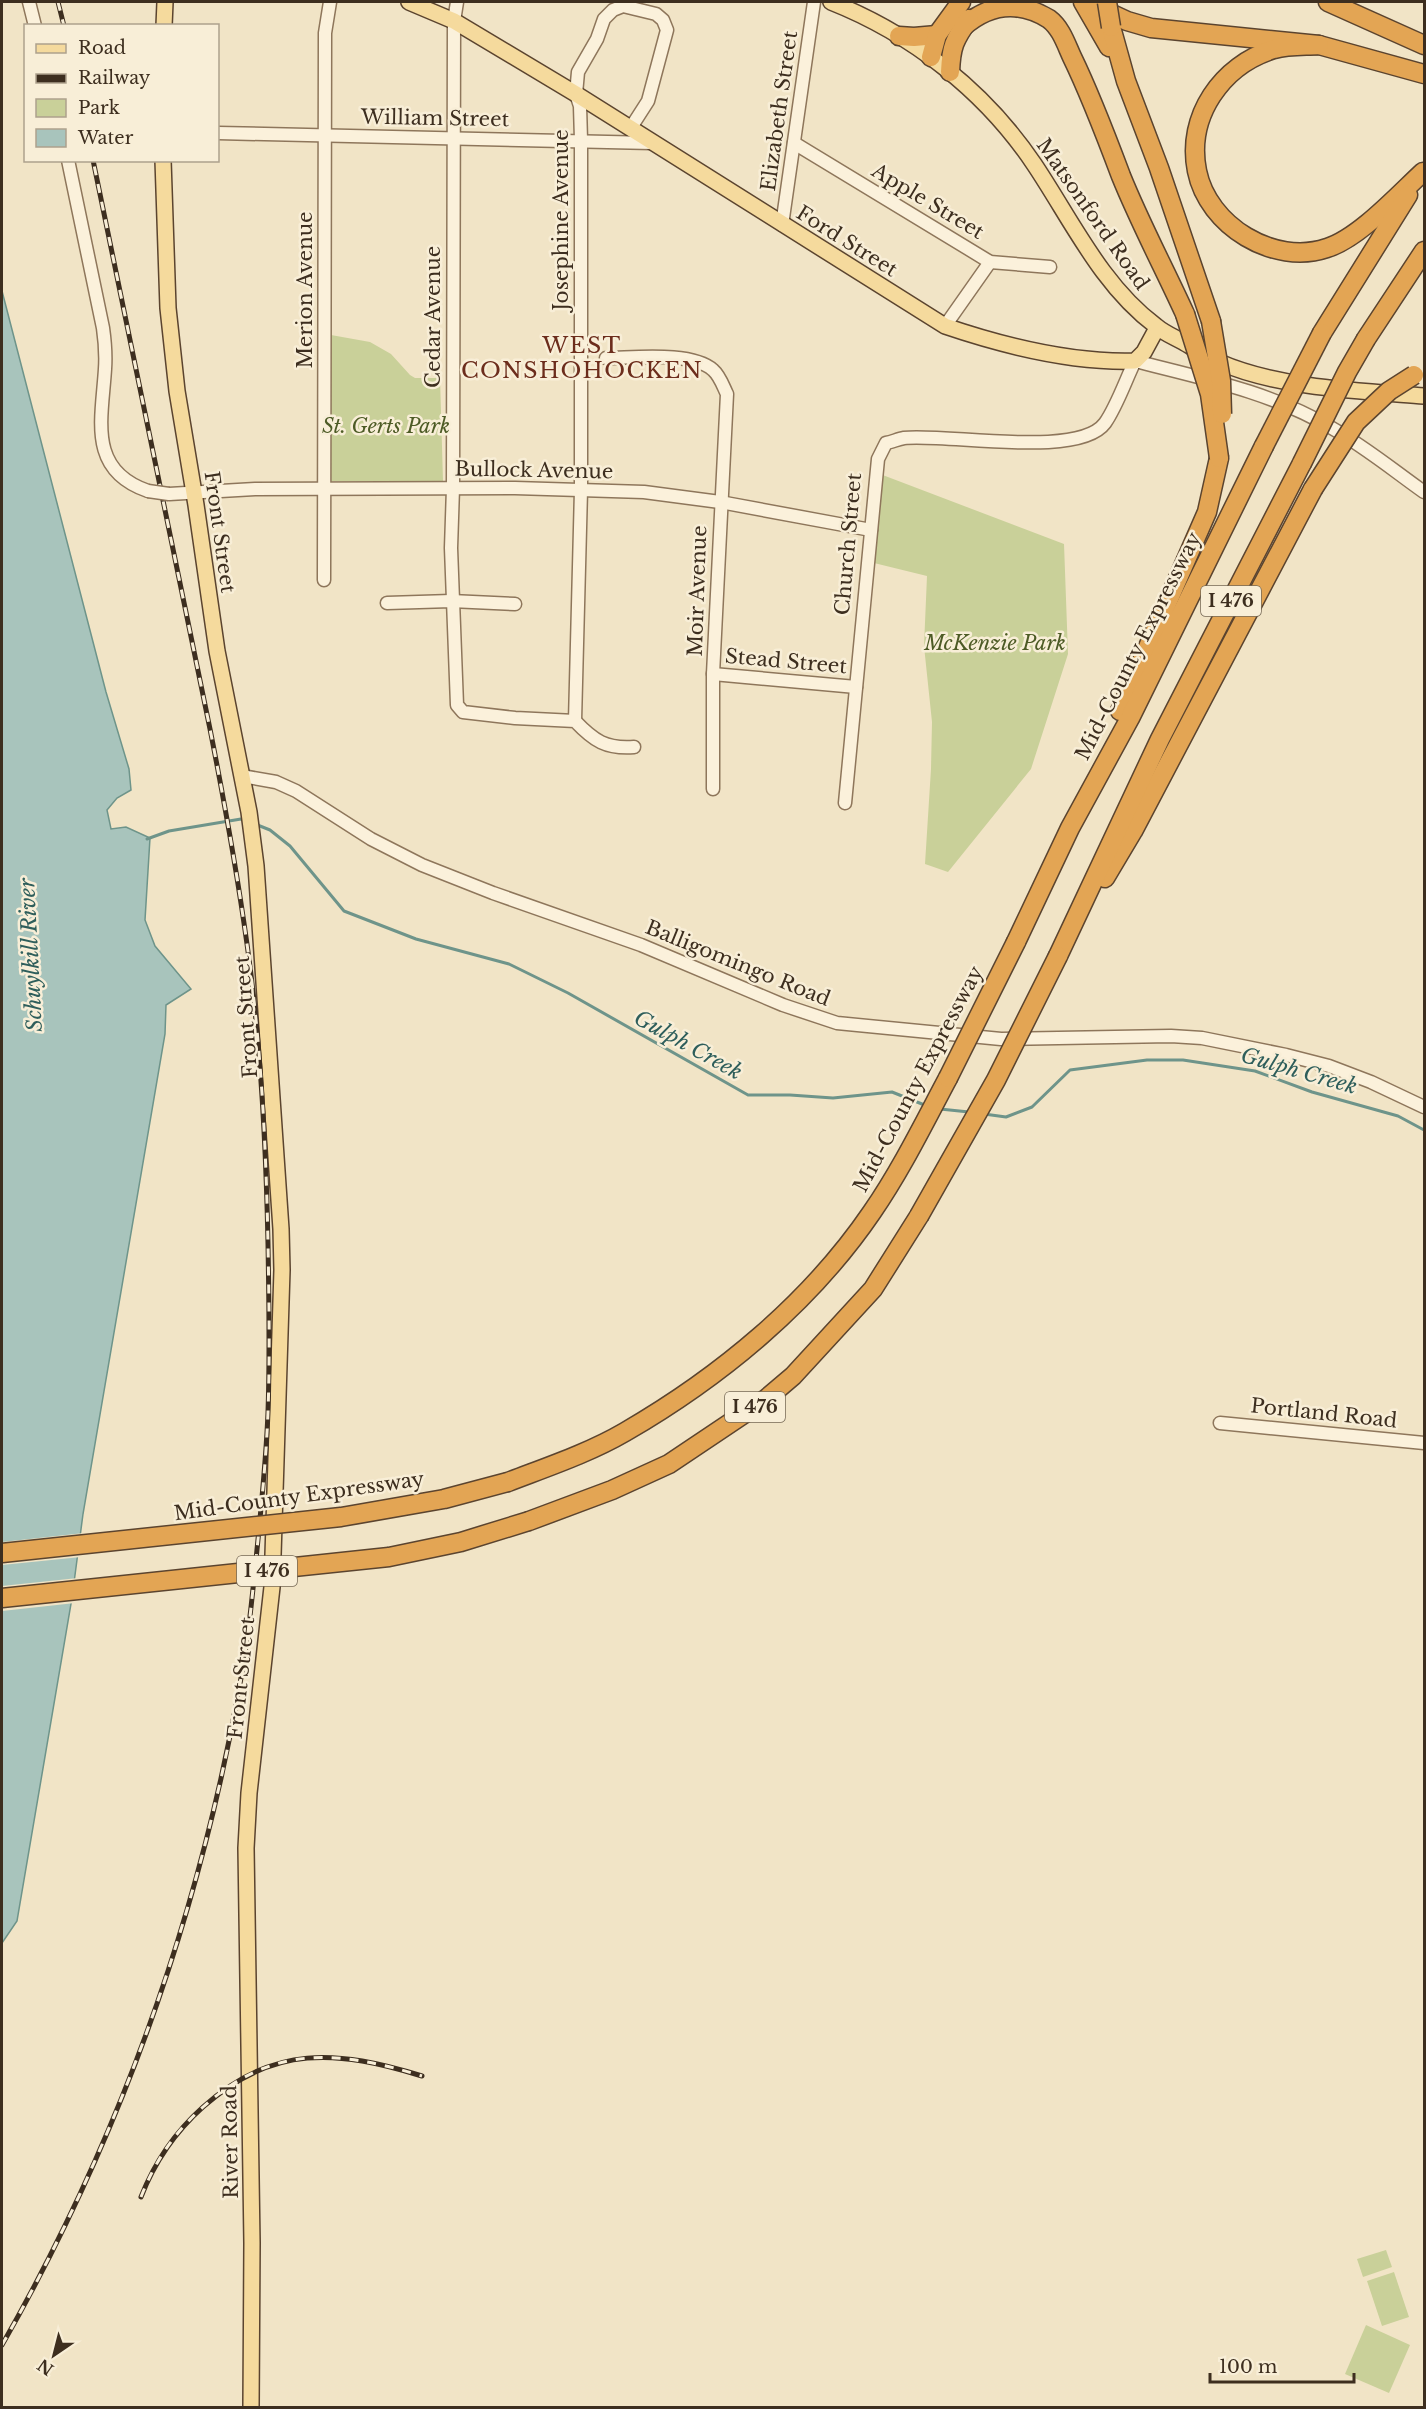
<svg xmlns="http://www.w3.org/2000/svg" width="1426" height="2409" font-family="'Libre Baskerville',serif">
	<rect width="100%" height="100%" fill="#f1e4c6"/>
	<g fill="#c9d099">
		<path d="M331,335l39,7 21,12 19,21 5,3h25l3,103h-112z"/>
		<path d="M880,474l184,70 4,110 -37,115 -83,103 -23,-8 6,-95 1,-47 -8,-76 3,-70 -53,-13z"/>
		<path d="M1386,2250l6,17 -29,10 -6,-18z"/>
		<path d="M1394,2272l15,45 -27,9 -15,-45z"/>
		<path d="M1366,2325l44,20 -21,48 -44,-19z"/>
	</g>
	<path fill="#a8c4bc" stroke="#6e948a" stroke-width="1.5" d="M2,291l104,401 23,77 2,21 -14,8 -10,12 4,19 15,-2 24,11 -5,82 10,26 36,43 -25,16 -1,29 -82,480 -11,84 -55,323 -15,22z"/>
	<g fill="#f1e4c6">
		<path d="M84,1533l-3,24 -79,8v-23z"/>
		<path d="M78,1578l-3,25 -73,8v-25z"/>
	</g>
	<g fill="none" stroke-linecap="round" stroke-linejoin="round">
		<g stroke="#6e948a" stroke-width="3">
			<path d="M255,824l15,6 20,16 54,65 72,28 93,25 59,29 180,102h42l43,3 59,-6 35,14"/>
			<path d="M147,839l22,-8 72,-12 5,2"/>
			<path d="M940,1109l29,3"/>
			<path d="M984,1114l22,3 26,-10 38,-37 77,-10h36l72,11 57,21 86,24 26,14"/>
		</g>
		<defs>
			<g id="minor">
				<path d="M29,2l6,24"/>
				<path d="M457,2l-3,19 -1,467 -2,60 6,157 6,7 52,6 60,3c19,20 31,28 59,26"/>
				<path d="M218,133l434,10"/>
				<path d="M794,143l196,119 60,5"/>
				<path d="M68,160l35,168c2,14 3,27 2,41 -3,50 -18,101 43,122"/>
				<path d="M782,225l32,-223"/>
				<path d="M945,326l45,-64"/>
				<path d="M606,358c27,0 86,-7 107,12 7,6 10,16 14,24l-14,280v115"/>
				<path d="M169,494l86,-5 260,-1 129,4 76,10 151,28"/>
				<path d="M324,580l1,-547 5,-31"/>
				<path d="M387,603l64,-2 64,3"/>
				<path d="M713,674l143,13"/>
				<path d="M575,721l6,-231v-350l-1,-34 -4,-12 2,-22 19,-33 7,-20 9,-9 10,-4 33,8 7,6 4,10 -19,71 -18,28"/>
				<path d="M242,776l34,6 20,9 75,48 51,26 71,28 148,52 142,60 54,18 164,16 170,-3 31,2 84,17 43,11 42,16 53,25"/>
				<path d="M845,803l33,-344 8,-16c6,-1 12,-4 18,-5 42,-5 175,21 201,-15 12,-17 21,-44 30,-62 66,17 136,31 195,66 34,19 63,43 94,65"/>
				<path d="M1220,1423l204,20"/>
			</g>
			<g id="major">
				<path d="M409,2l45,19 122,73 369,232c59,20 127,37 190,35l9,-9 13,-24"/>
				<path d="M831,2c81,32 154,89 203,162 37,55 67,121 122,162 8,7 18,11 27,16 12,7 24,15 36,20 59,26 141,29 205,34"/>
				<path d="M164,26l1,-24"/>
				<path d="M163,160l5,148 9,83 19,114 21,146 32,161 7,54 25,363 1,41 -10,317 -23,206 -3,55 6,395 -1,165"/>
			</g>
			<g id="highway">
				<path d="M1083,2l26,45"/>
				<path d="M1086,2l41,19 24,7 168,17 105,29"/>
				<path d="M1328,2l96,43"/>
				<path d="M963,27c26,-23 55,-27 86,-8 12,9 17,25 23,38 19,39 34,79 49,119 19,47 43,92 64,138"/>
				<path d="M1111,27l15,54 33,87 52,153"/>
				<path d="M899,36l15,1 23,-2"/>
				<path d="M1319,45c-15,1 -30,0 -45,4 -52,16 -88,67 -77,122 11,55 77,95 130,77 32,-10 71,-53 96,-76"/>
				<path d="M931,57l6,-22 24,-33"/>
				<path d="M950,72c1,-25 4,-32 19,-53"/>
				<path d="M1322,333l86,-138"/>
				<path d="M1366,339l58,-88"/>
				<path d="M1120,711l87,-199 12,-54"/>
				<path d="M1105,878l28,-47 180,-342"/>
				<path d="M1016,942l54,-114 60,-110 134,-272"/>
				<path d="M1058,956l102,-217 142,-276"/>
				<path d="M508,1482c39,-15 81,-29 117,-50 95,-55 185,-129 247,-220 29,-42 52,-89 76,-134"/>
				<path d="M529,1521l83,-31 57,-26 97,-65 27,-23 80,-87 46,-73"/>
			</g>
		</defs>
		<use href="#minor" stroke="#8e765b" stroke-width="15"/>
		<use href="#major" stroke="#5b442f" stroke-width="18"/>
		<use href="#highway" stroke="#5b442f" stroke-width="21"/>
		<use href="#minor" stroke="#fbf1db" stroke-width="12"/>
		<use href="#major" stroke="#f5da9d" stroke-width="15"/>
		<use href="#highway" stroke="#e3a554" stroke-width="18"/>
		<defs>
			<g id="rail">
				<path d="M58,2l6,24"/>
				<path d="M141,2197c14,-36 33,-64 62,-90 70,-63 135,-57 219,-31"/>
				<path d="M2,2345c118,-207 198,-432 239,-667 7,-35 10,-72 14,-108 5,-52 11,-105 13,-158 2,-56 1,-112 0,-168 -2,-100 -7,-201 -21,-300 -10,-72 -23,-144 -37,-215l-117,-569"/>
			</g>
		</defs>
		<use href="#rail" stroke="#3d2e1f" stroke-width="5"/>
		<use href="#rail" stroke="#f8eed7" stroke-width="3" stroke-dasharray="9" stroke-linecap="butt"/>
		<defs>
			<path id="minor-bridge" d="M148,491l21,3"/>
			<g id="highway-bridge">
				<path d="M1107,2l4,25"/>
				<path d="M1185,314l25,80 9,64"/>
				<path d="M1211,321l10,60 1,33"/>
				<path d="M1264,446l58,-113"/>
				<path d="M1302,463l45,-91 19,-33"/>
				<path d="M1313,489l43,-67 33,-31 25,-16"/>
				<path d="M948,1078l68,-136"/>
				<path d="M919,1216l77,-136 62,-124"/>
				<path d="M2,1553l339,-36 103,-18 64,-17"/>
				<path d="M2,1598l387,-41 72,-15 68,-21"/>
			</g>
		</defs>
		<use href="#minor-bridge" stroke="#8e765b" stroke-width="15" stroke-linecap="butt"/>
		<use href="#highway-bridge" stroke="#5b442f" stroke-width="21" stroke-linecap="butt"/>
		<use href="#minor-bridge" stroke="#fbf1db" stroke-width="12"/>
		<use href="#highway-bridge" stroke="#e3a554" stroke-width="18"/>
	</g>
	<g text-anchor="middle" dominant-baseline="central" stroke-width="5" stroke-linejoin="round" paint-order="stroke">
		<g fill="#f8eed7" stroke="#756856" stroke-width="1.5">
			<rect x="1201" y="586" width="60" height="30" rx="4.5"/>
			<rect x="725" y="1392" width="60" height="30" rx="4.5"/>
			<rect x="237" y="1556" width="60" height="30" rx="4.5"/>
		</g>
		<g font-size="18" font-weight="bold" fill="#3d2e1f">
			<text x="1231" y="601">I 476</text>
			<text x="755" y="1407">I 476</text>
			<text x="267" y="1571">I 476</text>
		</g>
		<g font-size="20" fill="#3d2e1f" stroke="#f8eed7">
			<text transform="translate(779 111) rotate(-82)">Elizabeth Street</text>
			<text transform="translate(435 118) rotate(1)">William Street</text>
			<text transform="translate(928 201) rotate(31)">Apple Street</text>
			<text transform="translate(1093 214) rotate(55)">Matsonford Road</text>
			<text transform="translate(561 220) rotate(-90)">Josephine Avenue</text>
			<text transform="translate(847 241) rotate(32)">Ford Street</text>
			<text transform="translate(305 290) rotate(-90)">Merion Avenue</text>
			<text transform="translate(433 317) rotate(-90)">Cedar Avenue</text>
			<text transform="translate(534 470) rotate(1)">Bullock Avenue</text>
			<text transform="translate(220 532) rotate(82)">Front Street</text>
			<text transform="translate(848 544) rotate(-85)">Church Street</text>
			<text transform="translate(697 591) rotate(-88)">Moir Avenue</text>
			<text transform="translate(1138 646) rotate(-63)">Mid-County Expressway</text>
			<text transform="translate(786 661) rotate(5)">Stead Street</text>
			<text transform="translate(738 963) rotate(22)">Balligomingo Road</text>
			<text transform="translate(246 1017) rotate(-94)">Front Street</text>
			<text transform="translate(918 1079) rotate(-62)">Mid-County Expressway</text>
			<text transform="translate(1324 1413) rotate(6)">Portland Road</text>
			<text transform="translate(299 1496) rotate(-8)">Mid-County Expressway</text>
			<text transform="translate(241 1678) rotate(-84)">Front Street</text>
			<text transform="translate(230 2142) rotate(-91)">River Road</text>
		</g>
		<g font-size="20" font-style="italic" fill="#4d5b25" stroke="#f8eed7">
			<text x="386" y="426">St. Gerts Park</text>
			<text x="995" y="643">McKenzie Park</text>
		</g>
		<g font-size="21" font-style="italic" fill="#2e5e5b" stroke="#f8eed7">
			<text transform="translate(31 955) rotate(-93)">Schuylkill River</text>
			<text transform="translate(688 1045) rotate(29)">Gulph Creek</text>
			<text transform="translate(1299 1071) rotate(16)">Gulph Creek</text>
		</g>
		<g font-size="22" letter-spacing="1.5" fill="#6c2d1c" stroke="#f8eed7">
			<text x="582" y="345">WEST<tspan x="582" dy="25">CONSHOHOCKEN</tspan></text>
		</g>
	</g>
	<rect width="1426" height="2409" fill="none" stroke="#3d2e1f" stroke-width="6"/>
	<rect x="24" y="24" width="195" height="138" fill="#f8eed7" stroke="#ada18d" stroke-width="1.5"/>
	<rect x="36" y="44" width="30" height="9" fill="#f5da9d" stroke="#ada18d" stroke-width="1.5"/>
	<text x="78" y="54" font-size="18" fill="#3d2e1f">Road</text>
	<rect x="36" y="74" width="30" height="9" fill="#3d2e1f" stroke="#ada18d" stroke-width="1.5"/>
	<text x="78" y="84" font-size="18" fill="#3d2e1f">Railway</text>
	<rect x="36" y="99" width="30" height="18" fill="#c9d099" stroke="#ada18d" stroke-width="1.5"/>
	<text x="78" y="114" font-size="18" fill="#3d2e1f">Park</text>
	<rect x="36" y="129" width="30" height="18" fill="#a8c4bc" stroke="#ada18d" stroke-width="1.5"/>
	<text x="78" y="144" font-size="18" fill="#3d2e1f">Water</text>
	<g transform="translate(54 2355) rotate(215)" stroke="#f8eed7" stroke-width="4.5" paint-order="stroke">
	<path d="M0-4.5L10 22L0 15L-10 22Z" fill="#3d2e1f"/>
	<text y="-9" font-size="16" font-weight="bold" text-anchor="middle" fill="#3d2e1f">N</text>
	</g>
	<path d="M1210 2373v9h144v-9" fill="none" stroke="#3d2e1f" stroke-width="3"/>
	<text x="1219" y="2373" font-size="18" fill="#3d2e1f" stroke="#f8eed7" stroke-width="4.5" paint-order="stroke">100 m</text>
</svg>
